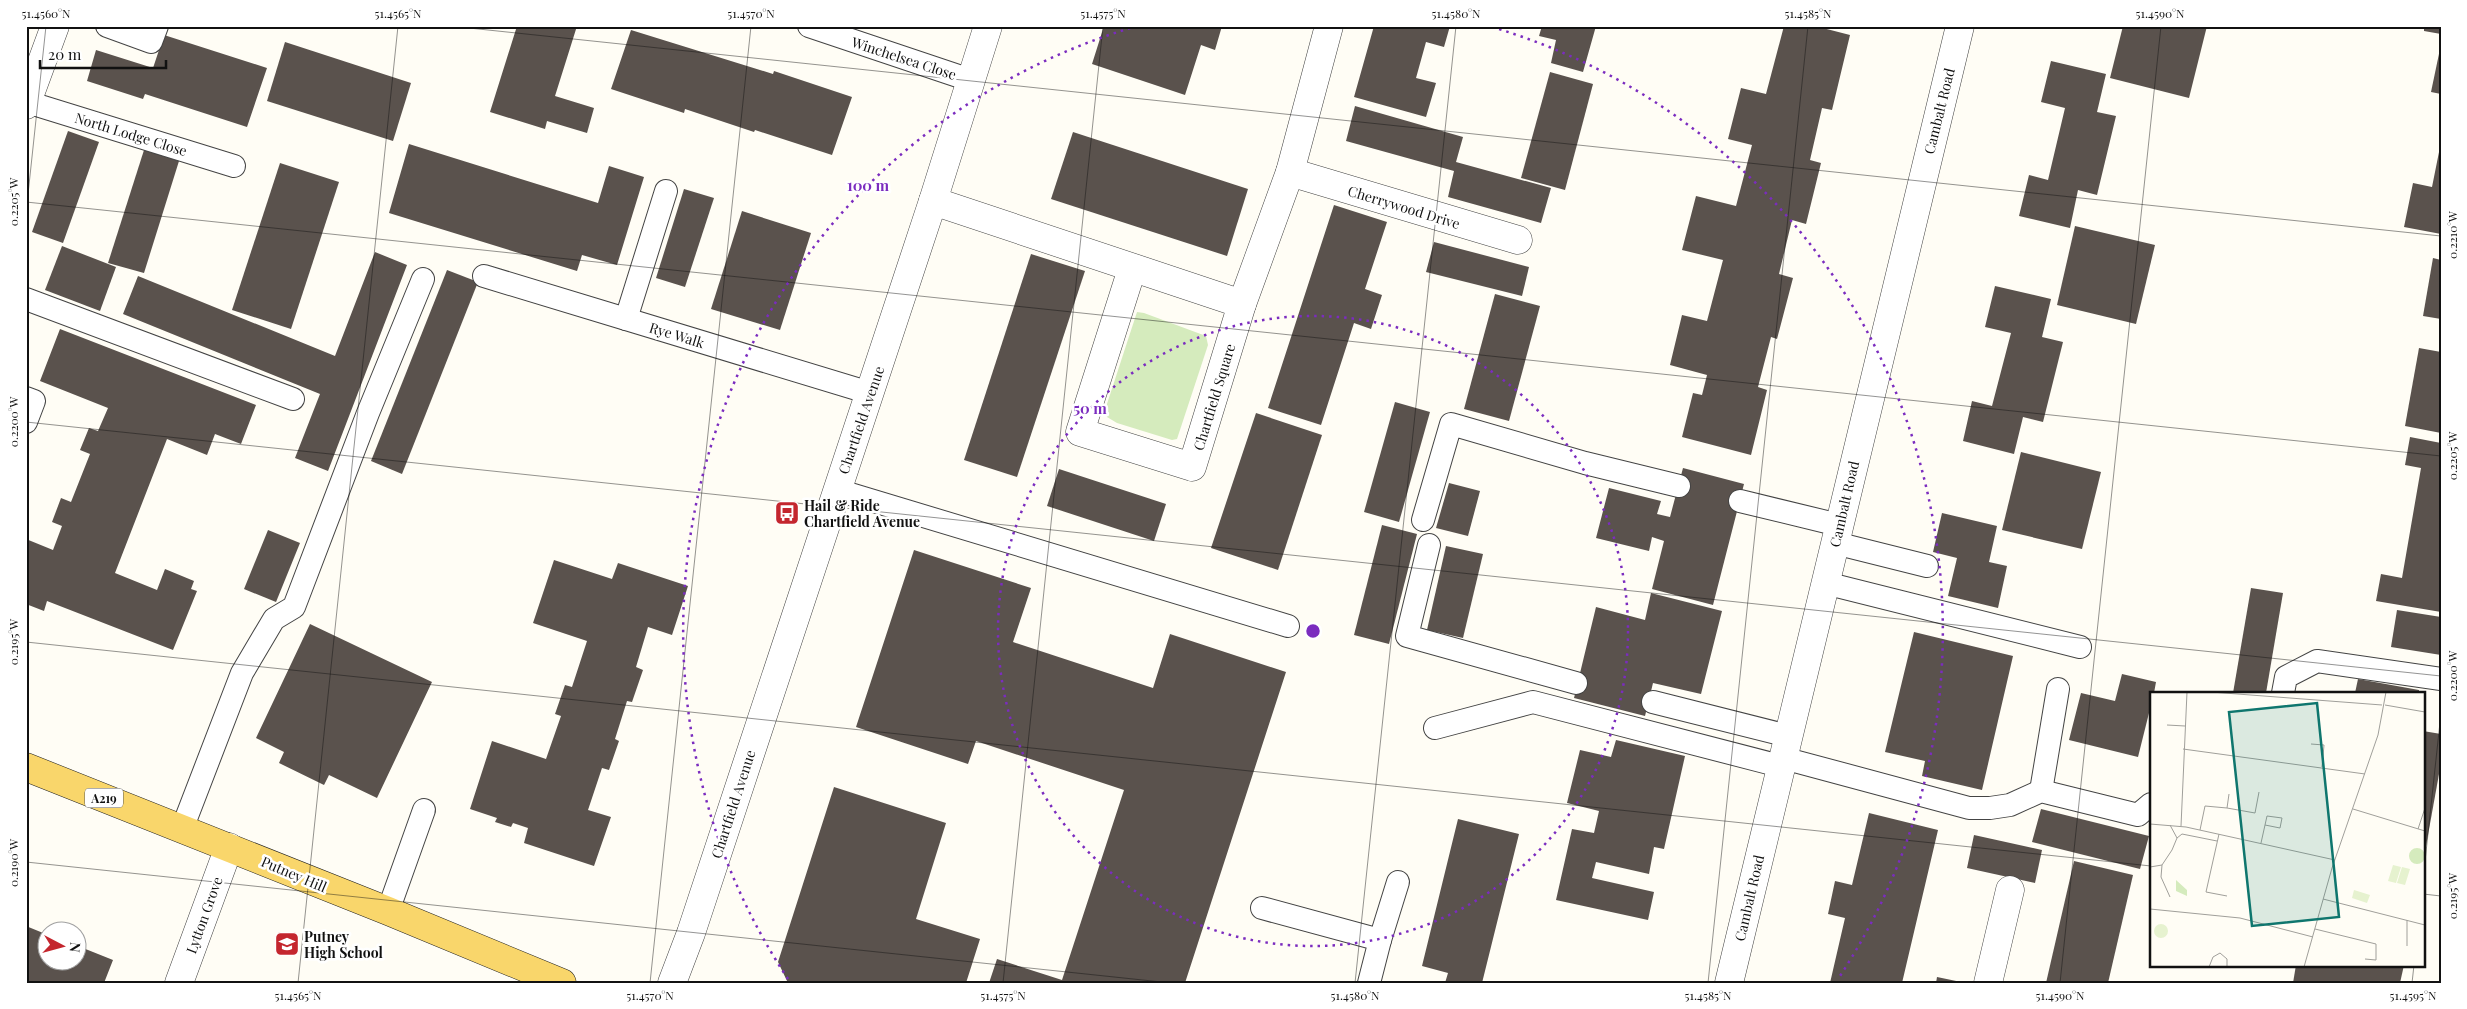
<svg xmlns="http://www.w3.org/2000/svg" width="2467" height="1009" font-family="'Playfair Display',serif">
	<rect width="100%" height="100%" fill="#fffdf5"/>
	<path fill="#d5ebbd" d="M1137,312l7,1 62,23 2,9 -31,94 -5,1 -55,-17 -10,-6 -2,-7z"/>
	<g fill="#5a524d">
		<path d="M517,26h60l-22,70 39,12 -7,25 -40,-12 -2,8 -55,-17z"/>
		<path d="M1104,26h118l-7,24 -14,-5 -16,50 -93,-31z"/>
		<path d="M1374,26h76l-6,21 -18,-5 -10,36 20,5 -10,34 -72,-20z"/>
		<path d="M1542,26h54l-13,46 -32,-9 5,-23 -17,-4z"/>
		<path d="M1784,26h31l35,9 -18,75 -10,-2 -12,52 11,3 -15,61 -14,-4 -13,54 14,4 -16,61 -6,-2 -13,50 9,3 -16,65 -69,-18 11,-44 9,2 5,-20 -37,-10 12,-50 25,6 16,-61 -41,-10 14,-54 40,10 16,-61 -24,-6 13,-51 25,6z"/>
		<path d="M2123,26h84l-18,72 -79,-20z"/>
		<path d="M2424,26h17v8l-17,-3z"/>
		<path d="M631,30l142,44 1,-3 78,26 -20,58 -77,-25 -1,2 -69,-23 -1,4 -73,-24z"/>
		<path d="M164,35l103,33 -20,59 -102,-33 -2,5 -56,-18 9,-31 57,18z"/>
		<path d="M285,42l126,41 -18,58 -126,-40z"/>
		<path d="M2440,49h1v45l-10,-2z"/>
		<path d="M2051,61l55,13 -9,38 19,4 -19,79 -19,-5 -8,38 -51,-12 10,-41 19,5 17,-72 -24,-6z"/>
		<path d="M1550,72l43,12 -28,106 -44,-12z"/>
		<path d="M1355,106l108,31 -7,25 95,26 -10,35 -93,-26 6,-26 -108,-30z"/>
		<path d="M68,131l31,11 -36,101 -31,-11z"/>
		<path d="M1073,132l175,57 -21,67 -176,-57z"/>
		<path d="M409,144l189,59 11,-37 35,11 -27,88 -35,-10 -5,16 -188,-58z"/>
		<path d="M2440,147l1,87 -37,-7 9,-44 19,4z"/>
		<path d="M144,150l35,11 -35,112 -36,-10z"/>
		<path d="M280,163l59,19 -48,147 -59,-19z"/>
		<path d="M684,189l30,9 -29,89 -29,-9z"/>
		<path d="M1334,205l53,17 -22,67 17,6 -11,34 -17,-6 -33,102 -53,-17z"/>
		<path d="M742,211l69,22 -31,97 -69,-21z"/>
		<path d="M2075,226l80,19 -19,79 -79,-19z"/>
		<path d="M1434,242l95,25 -7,29 -96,-24z"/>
		<path d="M62,246l54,21 -16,44 -55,-21z"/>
		<path d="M375,252l32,13 -79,206 -33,-13 25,-64 -197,-80 15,-38 197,80z"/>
		<path d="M1031,254l54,17 -68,206 -53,-17z"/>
		<path d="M2433,258l8,2v59l-18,-3z"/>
		<path d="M447,270l31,12 -76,192 -31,-13z"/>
		<path d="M1995,286l56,13 -9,38 21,5 -20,80 -20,-5 -9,37 -51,-13 9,-40 20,5 19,-73 -26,-6z"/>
		<path d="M1495,294l45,12 -31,115 -45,-12z"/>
		<path d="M60,329l196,76 -15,39 -26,-10 -8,21 -40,-16 -52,134 42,17 8,-21 29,12 -3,8 6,2 -24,59 -126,-49 -3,10 -18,-7v-65l27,11 9,-24 -10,-4 9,-24 10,4 19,-48 -10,-4 9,-22 9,3 10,-23 -68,-27z"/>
		<path d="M2419,348l22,4v81l-36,-7z"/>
		<path d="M1395,402l35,10 -31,110 -35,-10z"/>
		<path d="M1256,413l66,22 -44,135 -67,-22z"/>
		<path d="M2410,437l31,6v169l-65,-11 5,-27 21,4 19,-110 -16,-3z"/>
		<path d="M2021,452l80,20 -19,77 -80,-19z"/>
		<path d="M1683,468l61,16 -31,121 -61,-16 12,-48 -12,-4 -3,14 -53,-13 13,-50 52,13 -4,13 13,3z"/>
		<path d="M1059,469l107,35 -12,37 -107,-35z"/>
		<path d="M1449,483l31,8 -12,45 -32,-8z"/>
		<path d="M1942,513l55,13 -8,36 18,4 -9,42 -50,-12 9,-38 -24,-6z"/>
		<path d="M1382,525l35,9 -28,110 -35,-9z"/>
		<path d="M268,530l32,13 -24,59 -32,-13z"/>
		<path d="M1446,546l37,8 -20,84 -36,-8z"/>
		<path d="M914,550l117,38 -18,54 140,46 17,-54 116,38 -101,311h-196l8,-24 65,21 62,-190 -148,-49 -8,23 -112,-37z"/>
		<path d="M554,560l58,19 6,-16 70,23 -16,49 -24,-8 -12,40 7,3 -11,32 -5,-1 -12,38 4,2 -10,29 -7,-2 -14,42 23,7 -17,49 -70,-23 4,-15 -15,-5 -2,4 -16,-5 2,-4 -27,-9 22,-68 54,18 15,-43 -6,-2 10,-29 7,2 15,-46 -54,-18z"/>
		<path d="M2251,588l32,5 -17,100h-33z"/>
		<path d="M1651,593l71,18 -21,83 -48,-11 -8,33 -71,-18 22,-91 49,13z"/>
		<path d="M2397,610l44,7v38l-50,-8z"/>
		<path d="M310,624l122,58 -55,116 -48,-23 -5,10 -45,-22 5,-11 -28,-14z"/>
		<path d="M1914,632l99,24 -31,134 -60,-14 3,-15 -40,-9z"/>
		<path d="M2122,674l34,8 -2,11h-3v12l-13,52 -69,-17 12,-47 34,8z"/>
		<path d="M2358,679l61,11v3h-64z"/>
		<path d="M2423,731l18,3v29l-17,94z"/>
		<path d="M1616,740l69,16 -21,93 -10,-2 -5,27 -53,-12 -4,16 62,14 -6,28 -92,-20 16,-71 22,4 5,-22 -32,-8 13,-53 31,7z"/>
		<path d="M834,787l112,36 -30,96 64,20 -14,44h-178l-10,-21z"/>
		<path d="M2041,809l108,27 -9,33 -108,-27z"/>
		<path d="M1869,813l69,17 -36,153h-72l15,-65 -17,-4 7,-33 17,4z"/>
		<path d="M1458,819l61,15 -37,149h-37l3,-10 -26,-7z"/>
		<path d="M1974,835l68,15 -7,33 -68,-15z"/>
		<path d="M2074,861l59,14 -25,108h-62z"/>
		<path d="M26,926l22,9v27h30v-16l35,14 -9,23h-78z"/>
		<path d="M2296,965h108l-4,18h-107z"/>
		<path d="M1937,977l24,5v1h-25z"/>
	</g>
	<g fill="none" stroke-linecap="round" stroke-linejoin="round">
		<defs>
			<g id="lane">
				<path d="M107,26l44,16 6,-16"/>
				<path d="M809,26l161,54"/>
				<path d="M27,102l207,64"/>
				<path d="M484,276l386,117"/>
				<path d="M26,299l267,100"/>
				<path d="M626,319l40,-128"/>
				<path d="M26,398l8,3 -8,21"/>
				<path d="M837,490l451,136"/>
				<path d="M1740,501l99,24"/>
				<path d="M1423,520l28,-96 134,39 94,23"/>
				<path d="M1835,543l92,23"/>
				<path d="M1429,545l-22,91 169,47"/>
				<path d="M1825,583l255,64"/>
				<path d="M2283,693l3,-16 31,-16 124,18"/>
				<path d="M1653,702l135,34"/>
				<path d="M1435,728l98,-26 247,64"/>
				<path d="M1783,758l186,50h21l20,-3 31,-14 97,24 13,-11"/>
				<path d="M2041,791l17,-102"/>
				<path d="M182,829l60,-156 32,-54 20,-12 74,-194 55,-134"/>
				<path d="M1262,908l118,32 -11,43"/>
				<path d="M388,911l36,-101"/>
				<path d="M1380,940l18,-58"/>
			</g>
			<g id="street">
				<path d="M1329,26l-39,146 228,68"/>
				<path d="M26,105l29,-79"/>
				<path d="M933,201l309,103 -50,163 -112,-35 52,-163"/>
				<path d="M1242,304l48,-132"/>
				<path d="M179,983l50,-136"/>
				<path d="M672,983l19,-50 242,-732 55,-175"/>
				<path d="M1729,983l231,-957"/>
				<path d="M1988,983l22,-93"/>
			</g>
			<path id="primary" d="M26,767l362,144 174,72"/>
		</defs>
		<use href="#lane" stroke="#444" stroke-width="24"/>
		<use href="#street" stroke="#444" stroke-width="29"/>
		<use href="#primary" stroke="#222" stroke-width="29"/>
		<use href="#lane" stroke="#fff" stroke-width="22"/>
		<use href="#street" stroke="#fff" stroke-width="28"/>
		<use href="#primary" stroke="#f9d66b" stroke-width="28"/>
	</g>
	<path fill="none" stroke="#111" stroke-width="1" stroke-opacity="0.45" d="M450,26l1991,210M26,202l2415,254M26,213l20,-187M26,422l2415,254M26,642l2125,224M26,862l1145,121M2423,880l18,-167M2423,894l18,2M298,983l100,-957M650,983l101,-957M1003,983l100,-957M1355,983l101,-957M1708,983l100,-957M2060,983l101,-957M2412,983l2,-18"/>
	<g fill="none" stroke="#7b2cbf" stroke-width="2.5" stroke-dasharray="2.5 5">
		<circle cx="1313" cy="631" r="315"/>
		<path d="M788 979A630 630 0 0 1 1134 27M1492 27A630 630 0 0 1 1838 979"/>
	</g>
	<defs>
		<symbol id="bus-square" viewBox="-11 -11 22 22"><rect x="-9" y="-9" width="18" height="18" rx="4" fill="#c4262e" stroke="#fff"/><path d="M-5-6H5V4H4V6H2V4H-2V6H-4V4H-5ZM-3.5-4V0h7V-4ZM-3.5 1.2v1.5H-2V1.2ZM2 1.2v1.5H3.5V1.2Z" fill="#fff"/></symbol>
		<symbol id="school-square" viewBox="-11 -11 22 22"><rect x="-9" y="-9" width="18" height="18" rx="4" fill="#c4262e" stroke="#fff"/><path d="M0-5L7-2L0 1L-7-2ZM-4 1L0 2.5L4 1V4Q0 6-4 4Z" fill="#fff"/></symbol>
	</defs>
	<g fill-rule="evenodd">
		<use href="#bus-square" x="773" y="499" width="28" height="28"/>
		<use href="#school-square" x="273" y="930" width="28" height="28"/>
	</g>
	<g text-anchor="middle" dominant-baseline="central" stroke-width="5" stroke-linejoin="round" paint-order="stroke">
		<rect fill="#fff" stroke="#585858" stroke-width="1" x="85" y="788.5" width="38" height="19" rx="4"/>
		<g font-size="12" font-weight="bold" fill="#111">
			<text x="104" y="798">A219</text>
		</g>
		<g font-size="14" fill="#111" stroke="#fff">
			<text transform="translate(904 58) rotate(18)">Winchelsea Close</text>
			<text transform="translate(1939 111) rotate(-76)">Cambalt Road</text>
			<text transform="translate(131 134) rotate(17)">North Lodge Close</text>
			<text transform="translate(1404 207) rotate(17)">Cherrywood Drive</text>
			<text transform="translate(677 335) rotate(17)">Rye Walk</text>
			<text transform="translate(1214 397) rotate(-73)">Chartfield Square</text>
			<text transform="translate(861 420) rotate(-71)">Chartfield Avenue</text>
			<text transform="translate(1844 504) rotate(-77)">Cambalt Road</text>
			<text transform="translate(733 804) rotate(-72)">Chartfield Avenue</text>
			<text transform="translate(294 874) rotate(23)">Putney Hill</text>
			<text transform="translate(1749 898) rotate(-77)">Cambalt Road</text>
			<text transform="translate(204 915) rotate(-70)">Lytton Grove</text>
		</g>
		<g font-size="14" font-weight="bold" fill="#111" stroke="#fff" text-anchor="start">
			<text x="804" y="505">Hail &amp; Ride<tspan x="804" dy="16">Chartfield Avenue</tspan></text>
			<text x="304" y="936">Putney<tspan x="304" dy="16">High School</tspan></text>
		</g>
	</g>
	<g transform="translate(2150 692)">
		<rect width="275" height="275" fill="#fffdf5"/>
		<path d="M259 164a8 8 0 1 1 16 0a8 8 0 1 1-16 0ZM26,188l11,10v6l-11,-5z" fill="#d5ebbd"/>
		<path d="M243,173l8,2 -5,16 -8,-2zM252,175l8,2 -5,16 -8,-2zM204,198l16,5 -3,8 -15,-5zM4 239a7 7 0 1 1 14 0a7 7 0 1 1-14 0Z" fill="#e6f2cf"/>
		<path fill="none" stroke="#a09f9a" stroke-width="1" d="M61,0l171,13M235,13l40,7M17,33l18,1M161,52l13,1 -2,22M33,57l182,25M77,116l28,5 4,-21M203,117l72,22M0,132l36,3 149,33M31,134l6,-134M268,137l7,-21M50,138l5,-24 22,2 2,-14M69,142l-13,58 21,4M27,146l5,-4 35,7M111,151l6,-27 15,2 -2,10 -15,-3M12,173l-1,12 9,20M0,175l12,-2 10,-15 5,-12 -7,-13M173,207l102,26M0,217l90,9 73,19M165,237l61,15v16l-11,-1M257,254v-26M59,275l4,-10 7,-4 7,6v8M154,275l28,-99 46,-133 8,-43"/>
		<path fill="#0f766e" fill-opacity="0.15" stroke="#0f766e" stroke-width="2.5" d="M167,11l22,214 -87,9 -23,-214z"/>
		<rect width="275" height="275" fill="none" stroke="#111" stroke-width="2.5"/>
	</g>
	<circle cx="1313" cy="631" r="8" fill="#7b2cbf" stroke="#fff" stroke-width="2.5"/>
	<g font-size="15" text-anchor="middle" font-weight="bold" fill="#7b2cbf" stroke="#fff" stroke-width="5" stroke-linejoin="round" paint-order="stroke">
		<text x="868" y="191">100 m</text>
		<text x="1090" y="414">50 m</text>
	</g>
	<rect width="2467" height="1009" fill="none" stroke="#ffffff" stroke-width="55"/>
	<g transform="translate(62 946) rotate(96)"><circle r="24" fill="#ffffff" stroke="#a0a0a0"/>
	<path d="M0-4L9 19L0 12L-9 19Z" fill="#c4262e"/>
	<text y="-8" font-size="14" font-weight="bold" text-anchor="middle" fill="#111111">N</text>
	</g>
	<path d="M40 60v8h126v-8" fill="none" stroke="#111111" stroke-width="2.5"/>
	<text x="48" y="60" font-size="15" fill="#111111" stroke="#ffffff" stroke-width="4" paint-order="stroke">20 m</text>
	<rect x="28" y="28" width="2412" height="954" fill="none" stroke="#111" stroke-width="2"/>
	<g font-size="12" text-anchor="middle" fill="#111">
		<text x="46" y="18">51.4560°N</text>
		<text x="398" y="18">51.4565°N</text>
		<text x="751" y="18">51.4570°N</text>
		<text x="1103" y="18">51.4575°N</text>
		<text x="1456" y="18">51.4580°N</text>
		<text x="1808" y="18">51.4585°N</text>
		<text x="2160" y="18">51.4590°N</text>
		<text transform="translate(14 202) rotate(-90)" y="4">0.2205°W</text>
		<text transform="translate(2453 235) rotate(-90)" y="4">0.2210°W</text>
		<text transform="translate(14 422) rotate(-90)" y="4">0.2200°W</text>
		<text transform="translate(2453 456) rotate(-90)" y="4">0.2205°W</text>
		<text transform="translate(14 642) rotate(-90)" y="4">0.2195°W</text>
		<text transform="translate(2453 676) rotate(-90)" y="4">0.2200°W</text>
		<text transform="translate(14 863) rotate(-90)" y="4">0.2190°W</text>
		<text transform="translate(2453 896) rotate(-90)" y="4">0.2195°W</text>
		<text x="298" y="1000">51.4565°N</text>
		<text x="650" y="1000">51.4570°N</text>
		<text x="1003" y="1000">51.4575°N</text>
		<text x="1355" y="1000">51.4580°N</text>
		<text x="1708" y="1000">51.4585°N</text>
		<text x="2060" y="1000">51.4590°N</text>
		<text x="2413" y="1000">51.4595°N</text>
	</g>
</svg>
